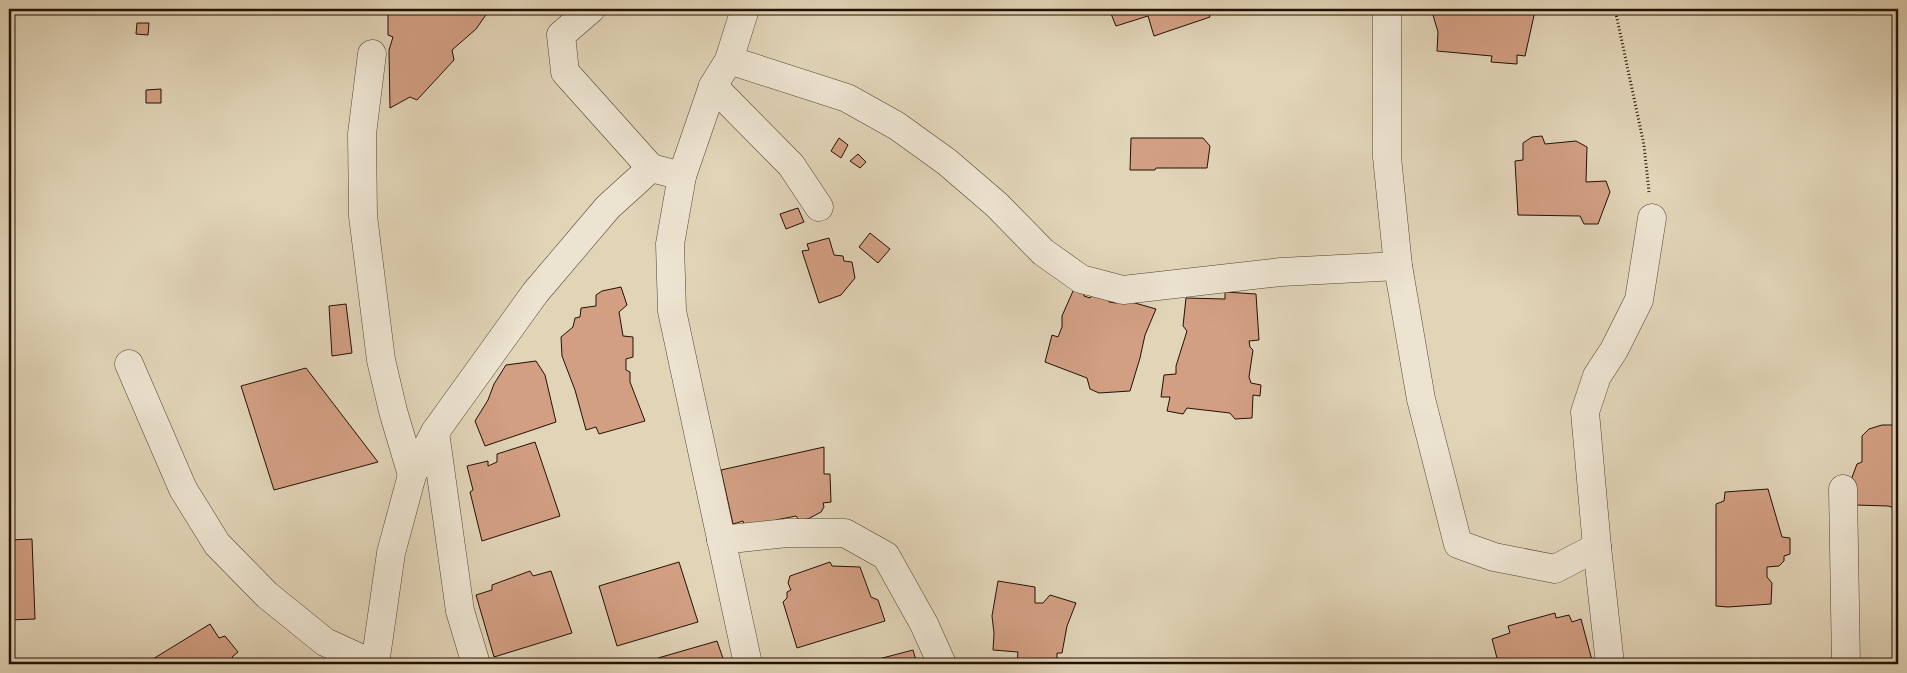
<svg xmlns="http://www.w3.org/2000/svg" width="1907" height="673" font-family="'EB Garamond',serif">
	<rect width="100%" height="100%" fill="#e1d4b7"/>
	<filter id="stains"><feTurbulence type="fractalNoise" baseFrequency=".004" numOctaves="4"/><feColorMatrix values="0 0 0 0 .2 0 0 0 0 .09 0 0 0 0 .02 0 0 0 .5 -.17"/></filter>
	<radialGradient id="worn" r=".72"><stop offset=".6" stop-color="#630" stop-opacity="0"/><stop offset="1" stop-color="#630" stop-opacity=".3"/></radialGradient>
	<g fill="#d29f83" stroke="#241005">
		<path d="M388,9h102l-14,20 -24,21 2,10 -37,40 -7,-3 -20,11 -1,-58 4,-13 -5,-2z"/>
		<path d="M1109,9h98l3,8 -56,19 -6,-20 -32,10z"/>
		<path d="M1436,9h86l13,2 -10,45 -8,-1v9l-26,-2 1,-6 -55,-5 1,-19 -5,-17z"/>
		<path d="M137,23h12l-1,12 -12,-1z"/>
		<path d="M161,89v14h-15v-13z"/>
		<path d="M1542,136l3,8 31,-3 11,6 -1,35 20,-1 4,11 -12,32h-14l-4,-8 -62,-1 -3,-54 8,-1v-17l9,-6z"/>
		<path d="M839,138l9,7 -7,13 -10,-7z"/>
		<path d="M1131,138h72l7,8 -3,22h-51l-1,2h-25z"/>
		<path d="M858,154l8,8 -6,6 -10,-7z"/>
		<path d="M798,208l6,14 -18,7 -6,-15z"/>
		<path d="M870,233l20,16 -12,14 -19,-16z"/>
		<path d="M829,238l5,17 9,1 1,5 8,1 3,16 -14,17 -22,8 -17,-52 7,-1 -2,-6z"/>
		<path d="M621,287l6,18 -8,7 4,24 10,1v20l-7,2v11l4,2v10l15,39 -46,13 -3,-7 -10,3 -11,-40 -13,-34 -1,-19 12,-10 2,-9 5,-1 1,-9 15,-2v-11l6,-4z"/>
		<path d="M1077,287l7,2v7l6,2 5,-6 14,4v6l7,1 5,-4 35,10 -11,26 -5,23 -10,33 -31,2 -9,-4 -3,-11 -42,-16 7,-27 6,2 4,-10v-11l11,-25z"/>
		<path d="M1225,292l31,2 3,46 -10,1 1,6 3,3 -4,27 2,6 10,2 -1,11 -7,-1 -1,23 -17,1 -5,-6 -43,-5 -4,6 -16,-3 3,-14h-9l3,-22 12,-1v-8l11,-35 -4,-5 3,-28 39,1z"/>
		<path d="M346,304l6,49 -20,3 -3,-50z"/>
		<path d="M536,361l9,14 11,47 -71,24 -10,-25 13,-21 6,-16 12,-19z"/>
		<path d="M306,368l72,94 -104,28 -33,-104z"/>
		<path d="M1882,425h16v84l-10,-3 -32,-1 -5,-25 6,-16 5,-2v-26l7,-7z"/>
		<path d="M535,442l25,74 -78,25 -12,-49 3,-2 -6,-24 21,-5v5l9,-4v-8z"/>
		<path d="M824,447v27h6l1,28 -8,1 1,4 -3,5 -13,7 -9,1 -3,-4 -20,4 -2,5 -29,2 -2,-6 -10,3 -12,-54z"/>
		<path d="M1768,489l14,48 8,1v16l-6,2v5l-5,5 -12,1v10l5,6 -1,21 -43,3 -12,-1v-102l8,-3 1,-9z"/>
		<path d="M32,539l3,80 -26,1v-80z"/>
		<path d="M679,562l19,60 -81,24 -18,-60z"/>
		<path d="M830,562l2,4 28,1 11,30 7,3 7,21 -88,27 -14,-46 4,-4v-6l4,-2 -3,-7 2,-7z"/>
		<path d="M530,571l3,5 18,-5 21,62 -78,24 -18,-62 16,-5v-5z"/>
		<path d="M998,581l37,6v16h8l7,-8 26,8 -9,23 -5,27h-5v10l-40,-1 1,-10 -25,-2 1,-17 -2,-17z"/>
		<path d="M1555,613l1,5 13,-3 3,7 9,-3 12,45h-97l2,-2 -6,-23 18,-6 -2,-7z"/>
		<path d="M210,624l9,14 6,-2 13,16 -6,5 4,7h-86l-2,-2z"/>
		<path d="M717,641l8,23h-67v-6z"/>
		<path d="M913,650l4,14h-46v-3z"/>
	</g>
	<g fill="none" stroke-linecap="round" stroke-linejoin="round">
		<defs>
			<g id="minor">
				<path d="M591,9l-30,26 4,37 86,96"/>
				<path d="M745,9l-16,51 -16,26 -31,90 -12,68 2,67 76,353"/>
				<path d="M1387,9v148l11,109 23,133 37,145 36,13 61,12 42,-22"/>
				<path d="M372,54l-10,80 1,82 18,144 12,51 19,64"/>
				<path d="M729,60l118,38 50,28 50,36 50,43 46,47 38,27 42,11 158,-18 117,-6"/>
				<path d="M713,86l78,79 28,42"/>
				<path d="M129,364l54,125 34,55 50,51 58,47 48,22"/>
				<path d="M435,432l25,179 16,53"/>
				<path d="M1843,489l3,175"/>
				<path d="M721,540l66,-7h58l41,23 38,68 18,40"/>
				<path d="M375,664l16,-111 21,-78 23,-43 100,-139 73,-86 43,-39 31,8"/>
				<path d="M1610,664l-13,-117 -12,-135 12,-36 17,-26 25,-50 13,-82"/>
			</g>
		</defs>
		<use href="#minor" stroke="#534132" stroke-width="29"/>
		<path stroke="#241005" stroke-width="3" stroke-dasharray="1 2.5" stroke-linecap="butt" d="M1615,9l29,136 5,47"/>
		<use href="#minor" stroke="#ece3d0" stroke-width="28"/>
	</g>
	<rect width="1907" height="673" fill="none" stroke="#e1d4b7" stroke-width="30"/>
	<rect x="10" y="10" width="1887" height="653" fill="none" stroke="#241005" stroke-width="2.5"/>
	<rect x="15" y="15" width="1877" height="643" fill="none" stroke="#241005"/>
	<rect width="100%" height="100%" filter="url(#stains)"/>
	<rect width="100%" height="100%" fill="url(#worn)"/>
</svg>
